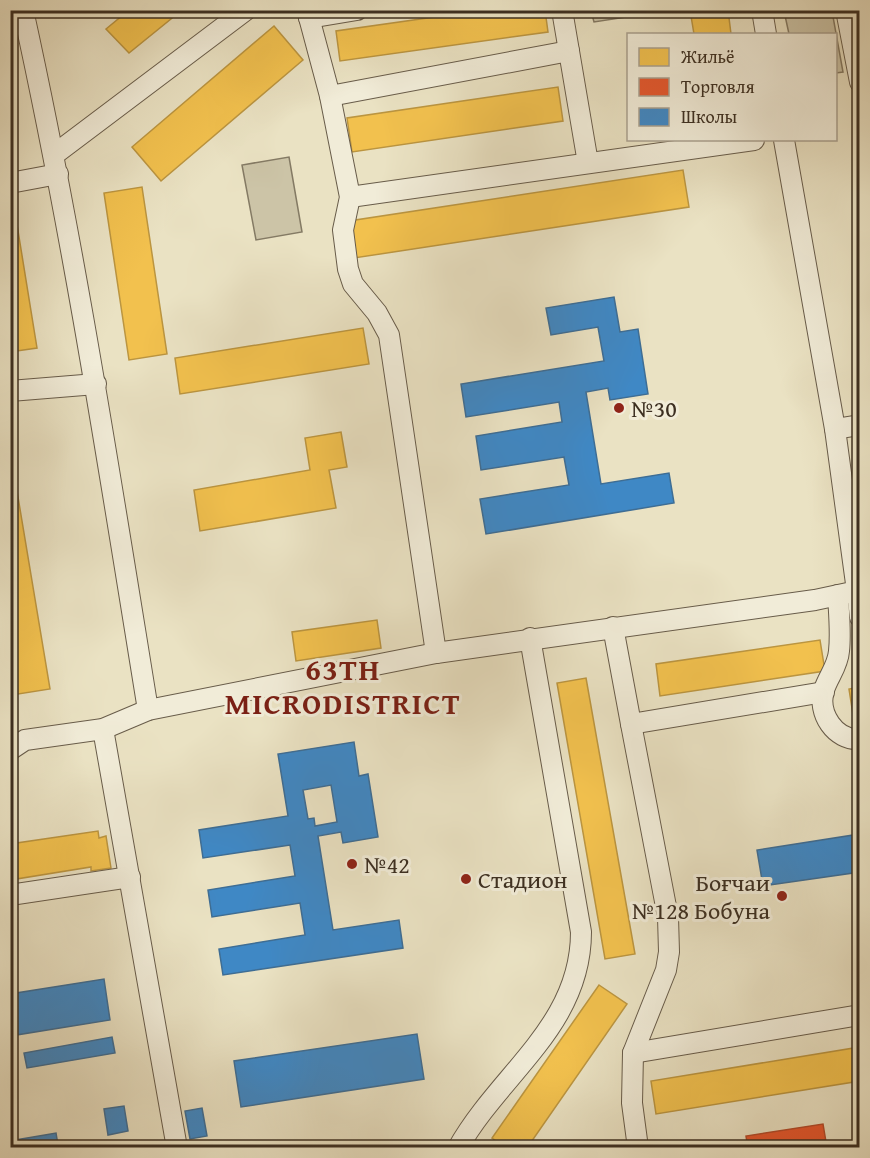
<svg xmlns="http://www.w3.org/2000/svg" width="870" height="1158" font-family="'Gentium Book Plus',serif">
	<rect width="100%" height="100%" fill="#eae2c3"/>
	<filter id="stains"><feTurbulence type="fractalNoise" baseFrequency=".00333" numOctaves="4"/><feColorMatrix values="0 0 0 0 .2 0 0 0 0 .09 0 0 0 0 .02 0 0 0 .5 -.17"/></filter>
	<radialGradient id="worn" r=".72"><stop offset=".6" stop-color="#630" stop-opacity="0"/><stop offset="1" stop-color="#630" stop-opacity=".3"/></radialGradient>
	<g fill="#ccc4a7" stroke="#847a64" stroke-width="1.5">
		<path d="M591,11h48l1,4 -46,7z"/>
		<path d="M784,11h48l11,61 -7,1v-39h-47z"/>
		<path d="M289,157l13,75 -46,8 -14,-75z"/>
	</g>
	<g fill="#f2c14e" stroke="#bb9540" stroke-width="1.5">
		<path d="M129,10h53l-53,43 -23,-24z"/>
		<path d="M484,10h61l3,22 -208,29 -4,-30z"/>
		<path d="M690,10h38l3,24h-37z"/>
		<path d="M274,26l29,34 -142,121 -29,-34z"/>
		<path d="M558,87l5,34 -211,31 -5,-34z"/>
		<path d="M683,170l6,37 -335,51 -5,-37z"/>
		<path d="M142,187l25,167 -38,6 -25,-167z"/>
		<path d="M10,206h4l23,142 -27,4z"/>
		<path d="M363,328l6,36 -189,30 -5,-36z"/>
		<path d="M341,432l6,35 -18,3 7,38 -136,23 -6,-41 116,-20 -5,-32z"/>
		<path d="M10,449l40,240 -38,6 -2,-7z"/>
		<path d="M377,620l4,28 -85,13 -4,-29z"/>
		<path d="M820,640l5,31 -165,25 -4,-32z"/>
		<path d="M586,678l49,276 -30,5 -48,-276z"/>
		<path d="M860,687v33l-6,1 -5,-32z"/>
		<path d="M98,831l1,7 7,-2 5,32 -20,3v-4l-81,13v-36z"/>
		<path d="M599,985l28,19 -100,144h-21l-14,-10z"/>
		<path d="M860,1047v34l-204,33 -5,-33z"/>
	</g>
	<path fill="#e4572e" stroke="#b24b2a" stroke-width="1.5" d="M823,1124l4,24h-79l-2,-12z"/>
	<g fill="#3f88c5" stroke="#3e6d94" stroke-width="1.5" fill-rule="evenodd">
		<path d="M614,297l6,35 18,-3 10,65 -38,6 -2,-12 -22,4 15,92 68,-11 5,30 -188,31 -6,-35 89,-14 -5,-28 -83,13 -5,-34 86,-14 -3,-20 -93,15 -5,-33 143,-23 -6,-34 -47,8 -5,-27z"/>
		<path d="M354,742l5,34 9,-2 10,63 -35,6 -2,-11 -23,4 15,94 66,-10 4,28 -180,27 -4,-26 86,-14 -5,-32 -88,14 -4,-27 87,-14 -5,-31 -87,13 -4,-28 89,-14 -10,-62zM331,785l6,37 -22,4 -1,-8 -6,1 -5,-29z"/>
		<path d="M860,834v38l-97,14 -6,-36z"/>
		<path d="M104,979l6,41 -100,16v-42z"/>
		<path d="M417,1034l7,45 -183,28 -7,-46z"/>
		<path d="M112,1037l3,16 -88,15 -3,-15z"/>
		<path d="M124,1106l4,25 -20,4 -4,-26z"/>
		<path d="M202,1108l5,28 -17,3 -5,-28z"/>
		<path d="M56,1133l2,12 -48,3v-7z"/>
	</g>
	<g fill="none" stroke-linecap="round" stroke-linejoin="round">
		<defs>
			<g id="minor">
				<path d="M23,10c51,232 87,466 125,700"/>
				<path d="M307,10l23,86 20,101 -7,33 5,39 5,15 24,29 12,22 47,318"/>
				<path d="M562,10l26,153"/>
				<path d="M762,10l4,24"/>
				<path d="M846,10l14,72"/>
				<path d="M309,18l48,-8"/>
				<path d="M330,96l239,-45"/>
				<path d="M55,154l191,-144"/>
				<path d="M10,183l48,-9"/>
				<path d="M350,197l404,-57"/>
				<path d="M10,391l86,-7"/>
				<path d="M835,429l25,-4"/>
				<path d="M857,591l3,26"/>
				<path d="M838,595c1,19 3,38 1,56 -1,15 -11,26 -15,39 -7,23 11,51 36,49"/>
				<path d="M613,627l18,97 193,-32"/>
				<path d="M631,724l37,193 1,35 -3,18 -33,83 -1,50 6,45"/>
				<path d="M103,729l74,419"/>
				<path d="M10,750l15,-10 78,-11 45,-19 288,-57 379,-53 42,-9 -22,-162 -51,-289"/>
				<path d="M10,895l120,-18"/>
				<path d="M633,1053l227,-38"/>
				<path d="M458,1148c42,-75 123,-122 123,-216l-51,-294"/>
			</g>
		</defs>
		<use href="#minor" stroke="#685c4a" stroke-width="22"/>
		<use href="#minor" stroke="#f1ecd8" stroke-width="20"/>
	</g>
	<g fill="#8f2418" stroke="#f1ecd8" stroke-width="2">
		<circle cx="619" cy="408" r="6"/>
		<circle cx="352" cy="864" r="6"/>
		<circle cx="466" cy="879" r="6"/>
		<circle cx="782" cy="896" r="6"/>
	</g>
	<g text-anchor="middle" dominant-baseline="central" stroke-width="6" stroke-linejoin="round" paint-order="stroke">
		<g font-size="24" fill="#3c2f21" stroke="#f1ecd8" text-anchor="start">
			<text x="631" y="408">№30</text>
			<text x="364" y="864">№42</text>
			<text x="478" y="879">Стадион</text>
			<text x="770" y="882" text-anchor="end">Боғчаи<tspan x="770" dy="28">№128 Бобуна</tspan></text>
		</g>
		<g font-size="30" font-weight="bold" letter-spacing="1.5" fill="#7a1f14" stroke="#f1ecd8">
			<text x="343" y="669">63TH<tspan x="343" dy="34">MICRODISTRICT</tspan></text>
		</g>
	</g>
	<rect width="870" height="1158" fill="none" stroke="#eae2c3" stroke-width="36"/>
	<rect x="12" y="12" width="846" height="1134" fill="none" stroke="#3c2f21" stroke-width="3"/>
	<rect x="18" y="18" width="834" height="1122" fill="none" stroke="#3c2f21" stroke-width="1.5"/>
	<rect x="627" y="33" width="210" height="108" fill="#f1ecd8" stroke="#a9a08f" stroke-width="1.5"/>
	<rect x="639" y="48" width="30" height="18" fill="#f2c14e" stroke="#a9a08f" stroke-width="1.5"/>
	<text x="681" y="63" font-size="18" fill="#3c2f21">Жильё</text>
	<rect x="639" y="78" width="30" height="18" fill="#e4572e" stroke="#a9a08f" stroke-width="1.5"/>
	<text x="681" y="93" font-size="18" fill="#3c2f21">Торговля</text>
	<rect x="639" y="108" width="30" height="18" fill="#3f88c5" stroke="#a9a08f" stroke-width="1.5"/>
	<text x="681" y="123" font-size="18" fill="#3c2f21">Школы</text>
	<rect width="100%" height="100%" filter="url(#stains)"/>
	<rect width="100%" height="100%" fill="url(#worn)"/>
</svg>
